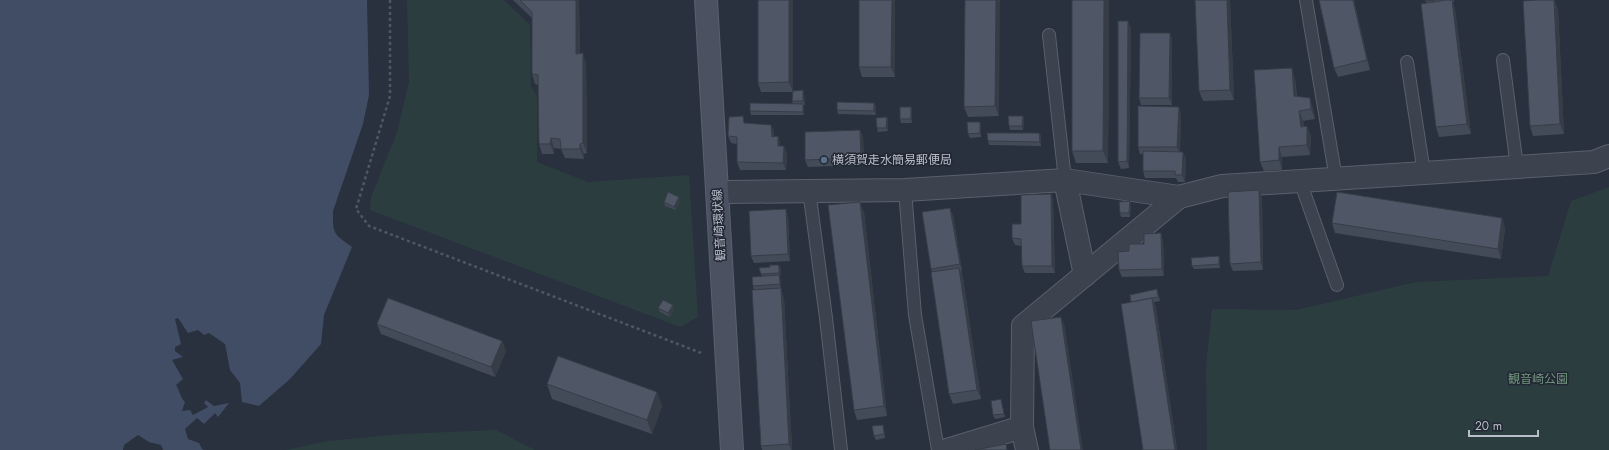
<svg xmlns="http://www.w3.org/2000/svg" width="1609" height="450" font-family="Jost,'Noto Sans JP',sans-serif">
	<rect width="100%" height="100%" fill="#29303e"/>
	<g fill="#2c3d40">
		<path d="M407,0h97l26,25 1,62 6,9v66l51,20 101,-7 9,142 -18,10 -310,-117 1,-13 26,-65 12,-50z"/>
		<path d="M1609,187v263h-402l-1,-84 6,-57 84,1 120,-28 132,-6 23,-75z"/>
		<path d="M496,430l39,20h-249l42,-9 74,-7z"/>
	</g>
	<path fill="#414d65" d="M0,0h367l2,95 -6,29 -30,87c0,24 0,22 19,36l-28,68 -3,29 -31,35 -31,27 -17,-4 -2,-19 -10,-13 -5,-26 -16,-11 -5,2 -6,-5 -10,3 -10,-15 -3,1 6,25 -6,3v4l8,6 -11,3 11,19 -7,6c4,6 4,12 9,17l-3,9 8,-1 3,5 15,-8 -4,-4 2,-3 8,6 15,-3 -11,14 -3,-4 -11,11 -7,-6 -12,11 3,10 11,4 3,6 3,1h-42l-2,-5 -12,-3 -11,-7 -14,10 -1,5h-123z"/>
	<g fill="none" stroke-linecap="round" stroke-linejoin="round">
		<defs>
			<g id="lane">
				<path d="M1306,0l30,179"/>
				<path d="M1049,35l16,145"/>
				<path d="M1503,60l14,107"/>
				<path d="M1407,62l17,111"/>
				<path d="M1300,181l37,104"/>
				<path d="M809,190l17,128 15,132"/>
				<path d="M905,190l10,125 23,135"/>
			</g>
			<g id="street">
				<path d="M1065,180l20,95"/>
				<path d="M729,192l176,-2 160,-10 114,17 43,-11 372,-24 15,-6"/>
				<path d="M1022,427l5,23"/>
				<path d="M947,450l75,-23 1,-101 156,-129"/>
			</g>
			<path id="secondary" d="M706,0l26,450"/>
		</defs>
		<use href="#lane" stroke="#5a606c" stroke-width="14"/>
		<use href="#street" stroke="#5a606c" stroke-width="24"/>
		<use href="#secondary" stroke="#5a606c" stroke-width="24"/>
		<path stroke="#4b5a5e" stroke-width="2.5" stroke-dasharray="3 3" stroke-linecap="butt" d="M390,0v96l-34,113 13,17 335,128"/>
		<use href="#lane" stroke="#3c424e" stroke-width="12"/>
		<use href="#street" stroke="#3c424e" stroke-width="22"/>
		<use href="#secondary" stroke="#4b5161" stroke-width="22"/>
	</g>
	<g fill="#444b58">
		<path d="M513,0h66l1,54 6,9 1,90 -3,1v5l-19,-1 -4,-9 -7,-1v6h-12l-3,-10 -1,-59 -3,-1 -3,-10v-56z"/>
		<path d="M758,0l35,91 11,3 1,11h-2l1,2v8h-53l-1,-4 43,-7 -1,-3 1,-9h-32l-3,-9z"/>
		<path d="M859,0h36v77h-33l-3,-10z"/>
		<path d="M965,0l34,116 -31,1 -4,-10z"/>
		<path d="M1072,0h37l-1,163h-32l-4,-12z"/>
		<path d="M1230,0l4,100 -31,1 -4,-10z"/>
		<path d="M1319,0h35l16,70 -32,7 -4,-9z"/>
		<path d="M1425,0h29v2h-1l2,7 16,125 -32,3 -3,-10 -10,-124z"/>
		<path d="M1527,0h29h-2l4,9 6,125 -31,2 -3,-10z"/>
		<path d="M1131,28l-2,140 -8,1 -3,-7z"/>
		<path d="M1170,33l2,7v65h-31l-2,-7z"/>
		<path d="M1295,78l2,18 16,12 2,11 -12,2 1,5 7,10 -1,19 -28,2v13l-18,1 -4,-9z"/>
		<path d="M876,106v9l-38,-1 -1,-4z"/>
		<path d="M911,107l1,4v12h-11l-1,-4z"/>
		<path d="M1181,114l-1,38 6,7 -1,23h-7l-2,-4h-31l-2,-7v-17h-3l-2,-7z"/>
		<path d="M1023,116l1,4 -1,10h-13l-1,-4z"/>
		<path d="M887,117l1,4v10l-10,1 -1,-4z"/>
		<path d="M746,123l25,2 3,7v5l4,-1 2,7v3l7,7 -1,17h-46l-3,-8v-18l-6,-1 -3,-7z"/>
		<path d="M981,126v11l-11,1 -2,-4z"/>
		<path d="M860,130l3,7 1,28 -56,2 -3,-7z"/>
		<path d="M1039,133l2,3v10l-52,-1 -1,-4z"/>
		<path d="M1051,194l2,7 2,72h-30l-3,-7v-20l-7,-1 -3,-7 9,-14z"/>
		<path d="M1262,197l1,73 -30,1 -3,-7z"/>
		<path d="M680,201l-4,9 -11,-4 -1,-4z"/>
		<path d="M1131,205l-1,12h-9l-1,-4z"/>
		<path d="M864,212l23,204 -30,4 -3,-10z"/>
		<path d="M953,215l9,56h-1l2,7 18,121 -28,5 -4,-10 -17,-123 -1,-2z"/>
		<path d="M788,216l2,45 -36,2 -3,-7z"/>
		<path d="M1502,218l3,10 -4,31 -166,-26 -3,-10z"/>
		<path d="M1163,240l1,36 -42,1 -3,-7 10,-19 15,-7z"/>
		<path d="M1220,260v8l-26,1 -2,-3z"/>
		<path d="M781,268l-1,9 1,11 -20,1 23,9 8,152h-30l-1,-4 -7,-156 -1,-4 9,-10 -1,-2z"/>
		<path d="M1157,289l3,12 -6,1 2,6 21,142h-34l-12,-148z"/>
		<path d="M673,305l1,4 -4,8 -10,-5 -2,-4z"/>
		<path d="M377,324l125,17 4,10 -11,26 -114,-43z"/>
		<path d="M547,384l110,8 5,14 -10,28 -100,-35z"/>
		<path d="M1001,399l4,18 -10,2 -2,-4z"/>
		<path d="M884,429l1,9 -9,2 -2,-4z"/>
	</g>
	<g fill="#373d47">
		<path d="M576,0h3l1,64 -4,-10z"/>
		<path d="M789,0h4v92l-4,-10z"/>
		<path d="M892,0h3v77l-4,-10z"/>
		<path d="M996,0h4l-1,116 -4,-10z"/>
		<path d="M1104,0h5l-1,163 -5,-12z"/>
		<path d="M1227,0h3l4,100 -4,-10z"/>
		<path d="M1353,0h1l16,70 -3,-10z"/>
		<path d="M1452,0l3,9 16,125 -4,-10z"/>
		<path d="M1554,0l4,9 6,125 -4,-10z"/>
		<path d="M1128,21l3,7 -2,140 -2,-7z"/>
		<path d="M1170,33l2,7v65l-3,-7z"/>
		<path d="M583,53l3,10 1,90 -4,-10z"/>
		<path d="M1292,68l3,10 2,28 -3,-10z"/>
		<path d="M803,90l1,4 1,11 -2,-4z"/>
		<path d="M1310,98l3,10 2,11 -4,-10z"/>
		<path d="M874,103l2,3v9l-2,-4z"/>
		<path d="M803,104l1,3v8l-1,-3z"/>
		<path d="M911,107l1,4v12l-1,-4z"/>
		<path d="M1179,107l2,7 -1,40 -3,-7z"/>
		<path d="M1299,111l4,10 2,16 -4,-10z"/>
		<path d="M1023,116l1,4 -1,10 -1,-4z"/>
		<path d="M887,117l1,4v10l-2,-3z"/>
		<path d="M980,122l1,4v11l-1,-4z"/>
		<path d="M771,125l3,7v12l-2,-7z"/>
		<path d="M1307,126l4,10 -1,19 -3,-10z"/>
		<path d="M860,130l3,7 1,28 -3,-7z"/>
		<path d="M1039,133l2,3v10l-1,-4z"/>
		<path d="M778,136l2,7 1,10 -3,-7z"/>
		<path d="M551,138l3,10v6l-4,-10z"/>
		<path d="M580,144l4,10v5l-4,-10z"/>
		<path d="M784,146l3,7 -1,17 -3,-7z"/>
		<path d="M1279,147l3,10v13l-3,-10z"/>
		<path d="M1183,152l3,7 -1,23 -3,-7z"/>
		<path d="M1259,190l3,7 1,73 -2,-8z"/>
		<path d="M1051,194l2,7 2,72 -3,-7z"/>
		<path d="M679,197l1,4 -4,9 -2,-3z"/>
		<path d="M1130,201l1,4 -1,12 -1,-4z"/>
		<path d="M860,202l4,10 23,204 -3,-10z"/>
		<path d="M950,208l3,7 9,56 -2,-7z"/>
		<path d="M786,209l2,7 2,45 -2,-7z"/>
		<path d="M1502,218l3,10 -4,31 -3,-10z"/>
		<path d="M1161,233l2,7 1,36 -2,-7z"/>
		<path d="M1219,256l1,4v8l-1,-4z"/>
		<path d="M779,265l2,3 -1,9 -1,-4z"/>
		<path d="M959,268l4,10 18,121 -4,-9z"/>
		<path d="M779,275l2,4v9l-1,-4z"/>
		<path d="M781,288l3,10 8,152h-1l-2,-6z"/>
		<path d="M1152,298l4,10 21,142h-2z"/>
		<path d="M673,305l1,4 -4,8 -2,-4z"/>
		<path d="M1061,317l4,10 18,123h-2z"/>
		<path d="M502,341l4,10 -11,26 -4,-10z"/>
		<path d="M657,392l5,14 -10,28 -5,-14z"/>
		<path d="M883,425l1,4 1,9 -1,-4z"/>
	</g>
	<g fill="#4f5766" stroke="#373d47">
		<path d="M520,0h56v54l7,-1v90l-3,1v5h-19l-1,-10 -9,-1 -1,6h-11l-1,-69 -6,-1v-62z"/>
		<path d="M758,0h31v82l-31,1z"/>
		<path d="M859,0h33l-1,67h-32z"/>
		<path d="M965,0h31l-1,106 -31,1z"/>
		<path d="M1072,0h32l-1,151h-31z"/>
		<path d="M1195,0h32l3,90 -31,1z"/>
		<path d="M1319,0h34l14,60 -33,8z"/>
		<path d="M1425,0h10l-10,1z"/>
		<path d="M1446,0h6l15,124 -31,3 -15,-123z"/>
		<path d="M1538,0h16l6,124 -30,2 -7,-125z"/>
		<path d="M1118,21h10l-1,140 -9,1z"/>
		<path d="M1140,33h30l-1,65h-30z"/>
		<path d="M1292,68l2,28 16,2 1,11 -12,2 2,16 6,-1v19l-28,2v13l-19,2 -6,-92z"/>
		<path d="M803,90v11h-11l1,-10z"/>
		<path d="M837,102l37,1v8l-37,-1z"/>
		<path d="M750,103l53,1v8l-53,-1z"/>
		<path d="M1138,106l41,1 -2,40h-39z"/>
		<rect x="900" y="107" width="11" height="12"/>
		<path d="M743,116l1,7 27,2 1,12 6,-1v10h6l-1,17 -46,-1v-25l-9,-1 1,-19z"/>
		<path d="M1008,116h15l-1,10h-13z"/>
		<path d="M887,117l-1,11h-9l-1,-10z"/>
		<path d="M967,122h13v11l-12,1z"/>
		<path d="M860,130l1,28 -56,2v-28z"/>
		<path d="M987,133h52l1,9 -52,-1z"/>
		<path d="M1143,151l40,1 -1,23h-7v-4h-32z"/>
		<path d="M1259,190l2,72 -31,2 -2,-72z"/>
		<path d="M668,192l11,5 -5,10 -10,-5z"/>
		<path d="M1337,192l165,26 -4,31 -166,-26z"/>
		<path d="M1051,194l1,72h-30l-1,-27 -9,-1v-14h9v-29z"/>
		<path d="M1130,201l-1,12h-9l-1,-11z"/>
		<path d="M860,202l24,204 -30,4 -26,-205z"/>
		<path d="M950,208l10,56 -29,5 -9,-57z"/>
		<path d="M786,209l2,45 -37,2 -2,-45z"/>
		<path d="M1161,233l1,36 -43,1 -1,-18 11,-1v-7h15v-10z"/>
		<path d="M1219,256v8l-27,2 -1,-8z"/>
		<path d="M770,265h9v8l-18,1 -2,-6 11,-1z"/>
		<path d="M959,268l18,122 -28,4 -18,-122z"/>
		<path d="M779,275l1,9 -27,2 -1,-9z"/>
		<path d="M781,288l8,156 -28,2 -9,-156z"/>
		<path d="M1157,289l1,8 -27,5 -1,-7z"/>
		<path d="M388,298l114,43 -11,26 -114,-43z"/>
		<path d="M1152,298l23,152h-32l-22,-146z"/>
		<path d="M663,300l10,5 -5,8 -10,-5z"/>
		<path d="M1061,317l20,133h-31l-19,-129z"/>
		<path d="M558,356l99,36 -10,28 -100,-36z"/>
		<path d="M1001,399l3,15 -11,1 -2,-14z"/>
		<path d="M883,425l1,9 -10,2 -2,-10z"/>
		<path d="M1006,444l1,6h-32z"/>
	</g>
	<circle fill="#5c6f8a" stroke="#212733" stroke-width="1.5" cx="824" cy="160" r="4"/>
	<g text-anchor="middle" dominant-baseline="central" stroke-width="3" stroke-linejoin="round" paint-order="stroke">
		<g font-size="12" fill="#b9bec9" stroke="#212733" text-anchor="start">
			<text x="832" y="160">横須賀走水簡易郵便局</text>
		</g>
		<g font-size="12" fill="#b9bec9" stroke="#212733">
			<text transform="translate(719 225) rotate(-93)">観音崎環状線</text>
		</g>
		<g font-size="12" fill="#73977e" stroke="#212733">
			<text x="1538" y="379">観音崎公園</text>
		</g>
	</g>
	<path d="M1469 430v6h69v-6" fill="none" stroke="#b9bec9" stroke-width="2"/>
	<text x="1475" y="430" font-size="12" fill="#b9bec9" stroke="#212733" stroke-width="3" paint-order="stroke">20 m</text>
</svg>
